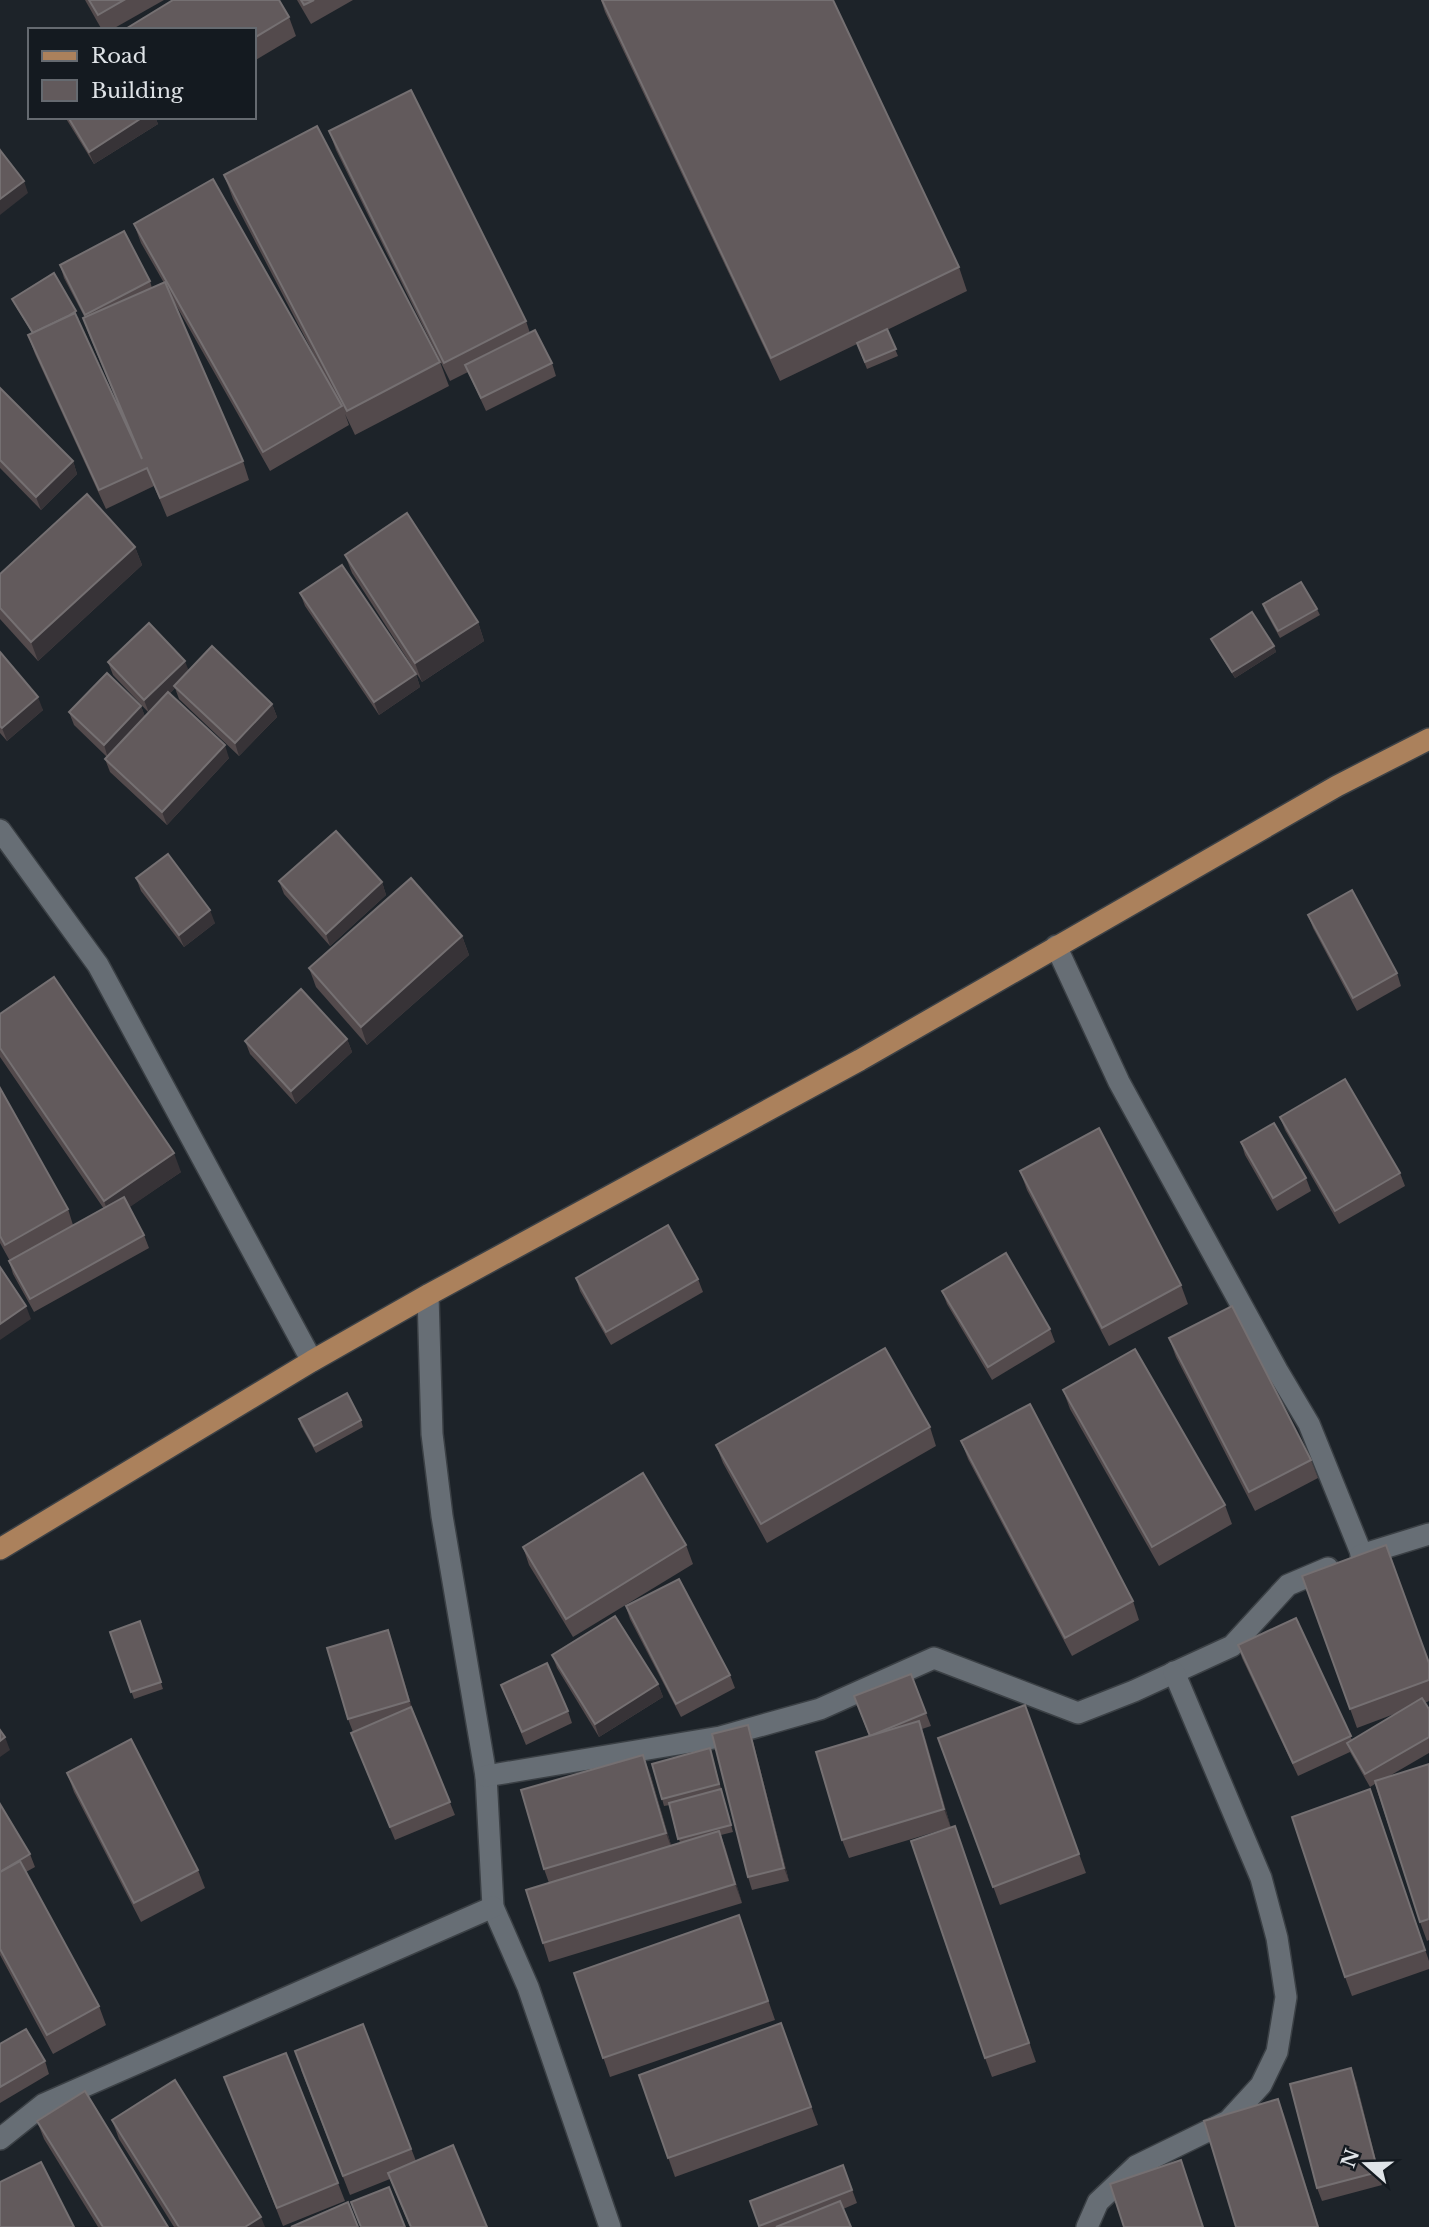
<svg xmlns="http://www.w3.org/2000/svg" width="1429" height="2227" font-family="'Libre Baskerville',serif">
	<rect width="100%" height="100%" fill="#1d2329"/>
	<g fill="none" stroke-linecap="round" stroke-linejoin="round">
		<defs>
			<g id="minor">
				<path d="M0,830l98,135 214,396"/>
				<path d="M1056,946l63,136 158,288 32,54 53,131"/>
				<path d="M428,1295l4,139 10,82 44,260 7,131 35,80 82,240"/>
				<path d="M1361,1555l68,-21"/>
				<path d="M486,1776l234,-39 100,-28 114,-51 144,55 56,-22 98,-45 56,-61 40,-17"/>
				<path d="M0,2139l44,-35 449,-197"/>
				<path d="M1087,2227l11,-25 38,-36 92,-45 33,-36 16,-33 9,-55 -9,-59 -16,-60 -87,-206"/>
			</g>
			<path id="major" d="M0,1549l312,-188 116,-66 432,-235 477,-274 92,-47"/>
		</defs>
		<use href="#minor" stroke="#3b4045" stroke-width="24"/>
		<use href="#major" stroke="#3b4045" stroke-width="24"/>
		<use href="#minor" stroke="#676e75" stroke-width="21"/>
		<use href="#major" stroke="#ab815c" stroke-width="21"/>
	</g>
	<g fill="#534a4c">
		<path d="M85,0h79l-53,30h-9z"/>
		<path d="M297,0h56l-42,24z"/>
		<path d="M601,0h232l126,267 8,24 -80,39 11,26 -31,13 -10,-25 -77,37 -175,-369z"/>
		<path d="M289,17l7,19 -42,25v-31z"/>
		<path d="M65,117h90l3,7 -64,40z"/>
		<path d="M329,131l197,190 4,12 22,30 4,13 -70,35 -18,-39 -18,9 -114,-231z"/>
		<path d="M224,175l216,187 9,24 -94,49 -10,-21 4,11 -79,46 -98,-173 71,163 6,19 -82,37 -13,-31 -48,23 -71,-155 -7,-19 4,-2 -17,-28 -3,-6 67,19 -2,1 53,114 -40,-96 -7,-19h2l-21,-40 -4,-13 90,16 2,7 12,-5 -23,-40 -7,-19 194,158 -95,-183z"/>
		<path d="M0,388l73,73 4,13 -36,36 -41,-42z"/>
		<path d="M135,547l7,18 -104,96 -38,-42v-45z"/>
		<path d="M345,555l133,67 6,19 -62,41 -70,-109z"/>
		<path d="M300,593l116,81 4,13 -41,28 -74,-109z"/>
		<path d="M1263,604l54,5 3,6 -40,23 -15,-27z"/>
		<path d="M1211,639l63,7 2,6 -41,26 -21,-33z"/>
		<path d="M0,652l43,58 -36,31 -7,-8z"/>
		<path d="M108,662l80,9 84,33 5,13 -38,39 -60,-57 -4,-11 -5,5 59,65 -62,67 -57,-53 -5,-13 2,-2 -33,-32 -5,-13 72,-6 4,11 4,-4 -36,-38z"/>
		<path d="M136,878l79,45 -31,24 -43,-56z"/>
		<path d="M279,881l103,1 4,13 -56,51 -46,-52z"/>
		<path d="M1308,915l89,58 4,13 -44,25 -44,-83z"/>
		<path d="M462,936l7,19 -102,90 -51,-58 -7,-19z"/>
		<path d="M0,1014l181,158 -52,35 15,28 5,13 -115,64 -21,-38 -4,-13h1l-10,-18v-155l68,121 5,16 31,-16 -104,-152z"/>
		<path d="M347,1039l5,13 -56,52 -46,-50 -5,-13z"/>
		<path d="M1280,1117l120,56 5,13 -66,38 -54,-94z"/>
		<path d="M1241,1142l65,36 5,13 -34,20 -32,-56z"/>
		<path d="M1020,1171l161,114 7,19 -79,42 -82,-156z"/>
		<path d="M576,1278l122,1 5,13 -92,53 -31,-54z"/>
		<path d="M942,1291l108,38 5,13 -63,38 -45,-76z"/>
		<path d="M1169,1338l142,122 7,18 -63,33 -79,-154z"/>
		<path d="M1063,1390l162,115 7,19 -73,42 -89,-157z"/>
		<path d="M299,1419l62,1 2,7 -47,26 -15,-27z"/>
		<path d="M930,1427l6,19 -169,97 -44,-80 -7,-18z"/>
		<path d="M961,1441l172,160 6,19 -67,36 -104,-197z"/>
		<path d="M686,1545l7,19 -120,73 -44,-72 -6,-18z"/>
		<path d="M1302,1576l127,87v38l-4,2 4,6v44l-43,25 43,-14v176l-2,1 -7,-19 -45,-138 -5,3 -20,-35 -52,24 -56,-118 -4,-13 58,-27 56,122 45,-27 -40,15z"/>
		<path d="M626,1607l104,68 5,13 -54,29 -51,-98z"/>
		<path d="M140,1621l23,68 -29,10 -24,-67z"/>
		<path d="M388,1630l25,81 42,104 -60,25 -39,-94 -5,-13 2,-1 -5,-13z"/>
		<path d="M552,1655l106,29 5,13 -64,40 -42,-69z"/>
		<path d="M911,1674l20,52 -9,3 29,99 4,-2 81,236 -44,15 -7,-19 -37,-230 -99,30 -7,-18 27,-104 -15,-40z"/>
		<path d="M501,1685l67,26 4,12 -46,22z"/>
		<path d="M1025,1705l61,168 -86,32 -62,-167z"/>
		<path d="M752,1738l37,143 -37,9 -4,-13z"/>
		<path d="M710,1748l23,84 -12,3 21,68 -193,59 -6,-19 6,-60 -5,-14 106,-96 21,72 9,-2 -10,-38 -6,1 -2,-7z"/>
		<path d="M67,1773l131,97 7,18 -64,34 -67,-130z"/>
		<path d="M1370,1789l59,172v8l-77,27 -7,-19z"/>
		<path d="M0,1804l30,50 5,13 -9,5 73,134 7,19 -53,29 -53,-99z"/>
		<path d="M739,1915l36,105 -165,57 -36,-104z"/>
		<path d="M781,2023l37,102 -143,52 -36,-102z"/>
		<path d="M363,2024l53,137 71,66h-77l-20,-48 -40,16 -49,-125z"/>
		<path d="M0,2044l45,17 4,13 -49,29z"/>
		<path d="M224,2077l114,106 7,18 -62,25z"/>
		<path d="M1356,2081l26,104 -60,16 -5,-13z"/>
		<path d="M112,2120l153,107h-91l-55,-88z"/>
		<path d="M37,2121l131,106h-70l-54,-88z"/>
		<path d="M843,2165l14,38 -14,6 8,18h-92l-9,-26z"/>
	</g>
	<g fill="#373337">
		<path d="M143,117h12l3,7 -64,40 -5,-12z"/>
		<path d="M24,181l4,12 -28,22v-16z"/>
		<path d="M73,461l4,13 -36,36 -5,-13z"/>
		<path d="M135,547l7,18 -104,96 -7,-19z"/>
		<path d="M478,622l6,19 -62,41 -7,-19z"/>
		<path d="M1274,646l2,6 -41,26 -3,-6z"/>
		<path d="M185,661l5,13 -16,12 1,2 -26,25 -5,-13z"/>
		<path d="M416,674l4,13 -41,28 -5,-13z"/>
		<path d="M38,697l5,13 -36,31 -5,-13z"/>
		<path d="M272,704l5,13 -38,39 -4,-13z"/>
		<path d="M141,706l5,13 -38,39 -4,-13z"/>
		<path d="M225,745l4,13 -62,67 -5,-13z"/>
		<path d="M382,882l4,13 -56,51 -4,-12z"/>
		<path d="M210,910l5,13 -31,24 -5,-12z"/>
		<path d="M462,936l7,19 -102,90 -6,-18z"/>
		<path d="M347,1039l5,13 -56,52 -5,-13z"/>
		<path d="M174,1153l7,19 -70,48 -7,-19z"/>
		<path d="M26,1306l5,13 -31,21v-16z"/>
		<path d="M388,1630l5,13 21,71 -5,-13z"/>
		<path d="M658,1684l5,13 -64,40 -4,-13z"/>
		<path d="M919,1721l7,19 25,88 -7,-19z"/>
		<path d="M748,1725l4,13 37,143 -5,-13z"/>
		<path d="M5,1737l5,13 -10,7v-16z"/>
		<path d="M643,1755l7,18 23,79 -7,-19z"/>
		<path d="M719,1831l7,18 16,54 -7,-19z"/>
		<path d="M1351,2068l5,13 26,104 -4,-13z"/>
		<path d="M1278,2099l7,18 34,110h-1z"/>
		<path d="M261,2217l4,10h-20z"/>
	</g>
	<g fill="#625a5c" stroke="#757072" stroke-width="2">
		<path d="M89,0h35l-26,15z"/>
		<path d="M173,0h106l10,17 -35,21v-8h-130z"/>
		<path d="M301,0h13l-10,5z"/>
		<path d="M602,0h231l126,267 -188,91z"/>
		<path d="M411,90l115,231 -82,42 -115,-232z"/>
		<path d="M68,117h75l-54,35z"/>
		<path d="M317,126l123,236 -93,49 -123,-236z"/>
		<path d="M0,150l24,31 -24,18z"/>
		<path d="M213,179l129,227 -79,46 -129,-228z"/>
		<path d="M124,231l26,50 -65,34 -25,-50z"/>
		<path d="M54,273l22,38 -8,5 -35,17 -21,-34z"/>
		<path d="M165,282l78,179 -83,37 -13,-30 -48,22 -71,-155 47,-22 67,146 -59,-141z"/>
		<path d="M887,329l9,20 -31,13 -8,-19z"/>
		<path d="M535,330l17,33 -71,35 -16,-33z"/>
		<path d="M0,388l73,73 -37,36 -36,-37z"/>
		<path d="M87,494l48,53 -104,95 -31,-34v-34z"/>
		<path d="M407,513l71,109 -63,41 -70,-108z"/>
		<path d="M342,565l74,109 -42,28 -74,-109z"/>
		<path d="M1301,582l16,27 -39,22 -15,-27z"/>
		<path d="M1252,612l22,34 -42,26 -21,-33z"/>
		<path d="M149,623l36,38 -41,39 -36,-38z"/>
		<path d="M212,646l60,58 -37,39 -61,-57z"/>
		<path d="M0,652l38,45 -36,31 -2,-2z"/>
		<path d="M107,673l34,33 -37,39 -35,-33z"/>
		<path d="M168,692l57,53 -63,67 -57,-53z"/>
		<path d="M336,831l46,51 -56,52 -47,-53z"/>
		<path d="M168,854l42,56 -31,25 -43,-57z"/>
		<path d="M411,878l51,58 -101,91 -52,-59z"/>
		<path d="M1352,890l45,83 -44,25 -45,-83z"/>
		<path d="M54,977l120,176 -70,48 -104,-153v-34z"/>
		<path d="M301,989l46,50 -56,52 -46,-50z"/>
		<path d="M1345,1079l55,94 -65,38 -55,-94z"/>
		<path d="M0,1088l68,121 -63,36 -5,-9z"/>
		<path d="M1274,1123l32,55 -33,20 -32,-56z"/>
		<path d="M1099,1128l82,157 -79,43 -82,-157z"/>
		<path d="M124,1197l20,38 -114,64 -21,-38z"/>
		<path d="M668,1225l30,54 -92,53 -30,-54z"/>
		<path d="M1006,1253l44,76 -62,38 -46,-76z"/>
		<path d="M0,1267l26,39 -26,18z"/>
		<path d="M1232,1306l79,154 -62,32 -80,-154z"/>
		<path d="M885,1348l45,79 -169,97 -45,-79z"/>
		<path d="M1135,1349l90,156 -73,42 -89,-157z"/>
		<path d="M347,1393l14,27 -47,26 -15,-27z"/>
		<path d="M1030,1404l103,197 -68,37 -104,-197z"/>
		<path d="M643,1473l43,72 -120,74 -43,-72z"/>
		<path d="M1386,1545l43,118v17l-79,29 -48,-133z"/>
		<path d="M679,1579l51,96 -54,29 -50,-98z"/>
		<path d="M615,1616l43,68 -63,40 -43,-69z"/>
		<path d="M1296,1618l55,118 -58,27 -55,-118z"/>
		<path d="M140,1621l21,61 -30,10 -21,-60z"/>
		<path d="M388,1630l21,71 -61,18 -21,-71z"/>
		<path d="M547,1663l21,48 -46,21 -21,-47z"/>
		<path d="M911,1674l15,39 -56,23 -16,-40z"/>
		<path d="M1422,1698l7,11v28l-64,37 -18,-31z"/>
		<path d="M1025,1705l54,149 -86,33 -55,-149z"/>
		<path d="M411,1707l39,95 -60,25 -39,-94z"/>
		<path d="M919,1721l25,88 -102,31 -26,-88z"/>
		<path d="M748,1725l36,143 -36,9 -36,-143z"/>
		<path d="M0,1730l5,7 -5,4z"/>
		<path d="M131,1739l67,131 -64,33 -67,-130z"/>
		<path d="M710,1748l9,36 -57,15 -10,-35z"/>
		<path d="M643,1755l23,78 -122,36 -23,-79z"/>
		<path d="M1429,1764v155l-9,3 -45,-141z"/>
		<path d="M721,1789l10,36 -53,14 -9,-36z"/>
		<path d="M1370,1789l55,161 -80,27 -53,-160z"/>
		<path d="M0,1804l30,50 -30,18z"/>
		<path d="M955,1826l74,217 -44,15 -74,-217z"/>
		<path d="M719,1831l16,53 -192,59 -17,-53z"/>
		<path d="M20,1861l79,145 -52,29 -47,-86v-77z"/>
		<path d="M739,1915l29,86 -165,57 -29,-85z"/>
		<path d="M781,2023l30,84 -143,51 -29,-83z"/>
		<path d="M363,2024l48,125 -68,27 -48,-125z"/>
		<path d="M26,2029l19,32 -45,26v-43z"/>
		<path d="M286,2053l52,130 -61,25 -53,-131z"/>
		<path d="M1351,2068l27,104 -61,16 -27,-104z"/>
		<path d="M175,2080l86,137 -16,10h-66l-67,-107z"/>
		<path d="M85,2091l83,136h-65l-66,-106z"/>
		<path d="M1278,2099l40,128h-82l-32,-106z"/>
		<path d="M453,2145l34,82h-76l-23,-54z"/>
		<path d="M1181,2160l22,67h-79l-14,-43z"/>
		<path d="M41,2162l33,65h-74v-45z"/>
		<path d="M843,2165l9,25 -93,36 -9,-25z"/>
		<path d="M389,2187l16,40h-44l-10,-25z"/>
		<path d="M840,2201l11,26h-75z"/>
		<path d="M348,2202l10,25h-67z"/>
	</g>
	<rect x="28" y="28" width="228" height="91" fill="#141a20" stroke="#656a70" stroke-width="2"/>
	<rect x="42" y="51" width="35" height="10" fill="#ab815c" stroke="#656a70" stroke-width="2"/>
	<text x="91" y="63" font-size="21" fill="#dfe3e7">Road</text>
	<rect x="42" y="80" width="35" height="21" fill="#625a5c" stroke="#656a70" stroke-width="2"/>
	<text x="91" y="98" font-size="21" fill="#dfe3e7">Building</text>
	<g transform="translate(1366 2164) rotate(290)" stroke="#141a20" stroke-width="5" paint-order="stroke">
	<path d="M0-5L12 26L0 18L-12 26Z" fill="#dfe3e7"/>
	<text y="-10" font-size="19" font-weight="bold" text-anchor="middle" fill="#dfe3e7">N</text>
	</g>
</svg>
